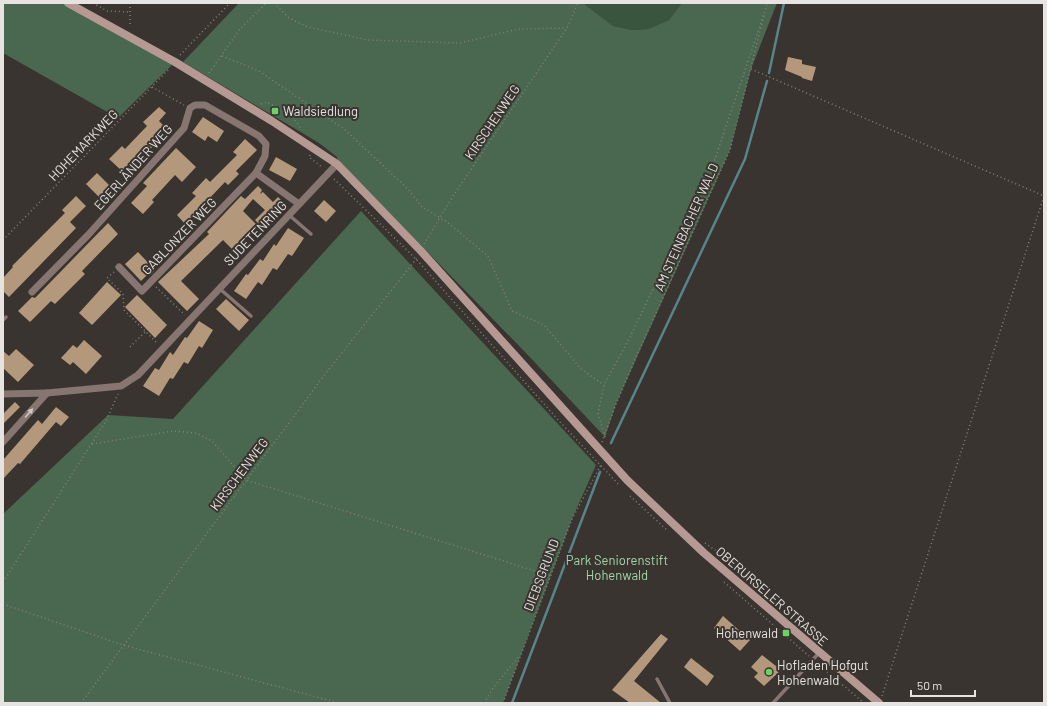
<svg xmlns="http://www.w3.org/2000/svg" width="1047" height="706" font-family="Barlow,sans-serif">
	<rect width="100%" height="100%" fill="#39342f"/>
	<path fill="#39553e" d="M583,3h99l-13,17 -21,9 -16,1 -19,-4z"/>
	<g fill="#4a674f">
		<path d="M3,3h65l107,59 -57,56 -115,-65z"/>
		<path d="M239,3h344l30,23 19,4 16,-1 21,-9 13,-17h95l-26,66 -21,81 -114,254 -11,33 -81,-86 -187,-192v-2l-18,-14 -136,-81z"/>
		<path d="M361,211l235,254 -24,54 -69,184h-500v-189l105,-99 65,4z"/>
	</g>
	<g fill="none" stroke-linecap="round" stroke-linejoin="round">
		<g stroke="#57858a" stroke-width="2.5">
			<path d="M769,73l15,-70"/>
			<path d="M611,443l134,-284 22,-78"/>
			<path d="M512,703l88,-231"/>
		</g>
	</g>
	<g fill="#b4987c">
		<path d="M788,57l14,3v4l14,3 -4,14 -10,-3v-1l-17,-7z"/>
		<path d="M159,107l7,6 -7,8 8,8 -14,13 2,2 -11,12 -3,-4 -19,19 -13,-12 13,-13 3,3 22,-23 -4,-4z"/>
		<path d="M203,117l21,14 -7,11 -9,-6 -3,5 -13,-9z"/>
		<path d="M245,139l12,11 -21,21 3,3 -11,11 -3,-3 -40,42 -8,-9 19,-19 -4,-3 14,-15 4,4 27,-27 -4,-3z"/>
		<path d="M176,148l20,19 -14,15 -7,-7 -23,25 2,2 -11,12 -12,-11 16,-17 -4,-3z"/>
		<path d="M276,157l21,12 -7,12 -21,-11z"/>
		<path d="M97,173l14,14 -11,11 -14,-14z"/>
		<path d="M258,186l4,4 -2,4 3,-2 10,10 5,-5 8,8 -18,17 -2,-2 -5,6 -6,-6 10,-10 -12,-11 -10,12 13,13 -24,25 -9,-9 -42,41 18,18 -12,12 -29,-29 51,-48 -2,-2 34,-36 4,3z"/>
		<path d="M76,196l10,10 -16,16 6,6 -67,69 -6,-6v-13l10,-11 -1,-1 53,-53 -3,-3z"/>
		<path d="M324,200l12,11 -10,11 -12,-11z"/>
		<path d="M108,223l10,11 -36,37 3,3 -30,30 -4,-3 -21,21 -12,-11 14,-14 3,1z"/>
		<path d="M288,228l16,10 -12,18 -4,-2 -11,16 -4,-2 -11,17 -4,-3 -12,17 -12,-8 12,-17 2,1 12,-16 3,2 11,-17 2,2z"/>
		<path d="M138,252l17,18 -4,5 -2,-2 -8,8 -16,-17z"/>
		<path d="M107,282l14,13 -29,30 -13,-12z"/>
		<path d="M137,295l30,30 -12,13 -30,-31z"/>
		<path d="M226,299l23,21 -10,11 -23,-22z"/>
		<path d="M199,321l14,9 -11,18 -3,-2 -11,18 -4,-2 -11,17 -3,-1 -11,18 -16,-10 12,-18 4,2 11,-18 3,3 12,-18 2,1z"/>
		<path d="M84,340l18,16 -16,18 -13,-12 -3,3 -9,-7 12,-13 4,3z"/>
		<path d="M16,349l18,16 -16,17 -15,-14v-17l6,5z"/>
		<path d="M15,402l5,5 -17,17v-10z"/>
		<path d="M56,407l13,10 -8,9 -5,-4 -36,42 -2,-1 -15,16v-19l35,-40 4,4z"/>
		<path d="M723,616l27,24 -10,11 -26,-23z"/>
		<path d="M661,634l7,5 -34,42 27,22h-31l-18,-13z"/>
		<path d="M762,655l19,15 -17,16 -10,-9 4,-4 -7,-6z"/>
		<path d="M691,658l23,18 -7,10 -23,-19z"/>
	</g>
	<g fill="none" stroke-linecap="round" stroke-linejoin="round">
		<g stroke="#85817d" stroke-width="1.5" stroke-dasharray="1 3" stroke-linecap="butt">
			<path d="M93,3l14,8 22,1"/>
			<path d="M130,3v24"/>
			<path d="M274,3l15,15 19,9 60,13 92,3 58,-14 49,-1"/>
			<path d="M180,55l50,-52"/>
			<path d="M222,56l37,15 85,58 65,61 12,16 26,16 41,34 24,55 32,14 37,44 23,16"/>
			<path d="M751,69l293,127 -162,500"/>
			<path d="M209,73l31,-44 26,-26"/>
			<path d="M152,87l32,18"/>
			<path d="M261,104l6,-2 25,14 10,14"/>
			<path d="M310,155l-1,2 14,11"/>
			<path d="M334,179l82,80 144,163 59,63"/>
			<path d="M3,240l166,-171"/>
			<path d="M424,244l29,-48 114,-168 11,-25"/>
			<path d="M114,272l-7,6 16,16 1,16 33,33"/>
			<path d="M156,287l29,28"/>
			<path d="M130,347l15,-15"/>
			<path d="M605,437l-7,-24 6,-28 26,-48 84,-175 50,-148"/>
			<path d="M602,442l14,-38 21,-49 93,-205 37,-147"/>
			<path d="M92,444l81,-13 23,2 16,8 34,39 305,96"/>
			<path d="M630,496l37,34"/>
			<path d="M705,543l27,19"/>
			<path d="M3,582l103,-161 12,-27"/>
			<path d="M724,582l85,74"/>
			<path d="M3,604l120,41 216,58"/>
			<path d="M818,664l46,39"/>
			<path d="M81,703l245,-330 91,-115"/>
			<path d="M484,703l9,-15 27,-33"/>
			<path d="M503,703l69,-184 30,-56"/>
		</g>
		<g stroke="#877571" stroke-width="3.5">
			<path d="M289,215l22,19"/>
			<path d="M220,289l31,27"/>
			<path d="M3,320l3,-3"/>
			<path d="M657,679l13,24"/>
			<path d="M773,703l46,-50"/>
		</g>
		<g stroke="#877571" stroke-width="7">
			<path d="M119,267l23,24 114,-118"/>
			<path d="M32,292l57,-58 95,-106 6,-20 5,-3h10l54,31 7,8 -1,12 -9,17 43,31"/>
			<path d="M47,393l74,-7 17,-11 199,-211"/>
			<path d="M3,394l44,-1 -44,49"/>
		</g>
		<path stroke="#b59992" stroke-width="8" d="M68,3l107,59 97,59 65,43 84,87 206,229 77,73 175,150"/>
	</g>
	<defs><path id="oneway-solid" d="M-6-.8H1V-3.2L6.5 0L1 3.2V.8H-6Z"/></defs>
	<use fill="#cec8c4" href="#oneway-solid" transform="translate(29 413) rotate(-49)"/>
	<g fill="#6ad363" stroke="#39342f" stroke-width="1.5">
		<rect x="271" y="107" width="8" height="8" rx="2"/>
		<rect x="782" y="629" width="8" height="8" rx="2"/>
		<circle cx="769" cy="672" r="4"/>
	</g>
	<g text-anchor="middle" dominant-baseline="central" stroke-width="4" stroke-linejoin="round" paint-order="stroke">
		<g font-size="13" fill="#e6e3e0" stroke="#39342f" text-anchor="start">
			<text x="283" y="111">Waldsiedlung</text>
			<text x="778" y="633" text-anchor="end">Hohenwald</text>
			<text x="777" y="665">Hofladen Hofgut<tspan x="777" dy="15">Hohenwald</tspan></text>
		</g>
		<g font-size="13" fill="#e6e3e0" stroke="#39342f">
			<text transform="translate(492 122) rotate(-56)">KIRSCHENWEG</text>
			<text transform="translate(83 145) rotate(-46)">HOHEMARKWEG</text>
			<text transform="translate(133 167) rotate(-48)">EGERLÄNDER WEG</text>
			<text transform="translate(686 227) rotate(-66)">AM STEINBACHER WALD</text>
			<text transform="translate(255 233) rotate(-46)">SUDETENRING</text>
			<text transform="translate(179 236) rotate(-46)">GABLONZER WEG</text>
			<text transform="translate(239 474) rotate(-53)">KIRSCHENWEG</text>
			<text transform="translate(541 575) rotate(-69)">DIEBSGRUND</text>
			<text transform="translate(772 596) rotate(41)">OBERURSELER STRASSE</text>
		</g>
		<g font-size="13" fill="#a2d6ab" stroke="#39342f">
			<text x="617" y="560">Park Seniorenstift<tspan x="617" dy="15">Hohenwald</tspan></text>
		</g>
	</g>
	<rect width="1047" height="706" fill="none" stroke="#e6e3e0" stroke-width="8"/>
	<path d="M911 690v6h64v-6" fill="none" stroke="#e6e3e0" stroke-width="2"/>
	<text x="917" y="690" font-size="12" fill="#e6e3e0" stroke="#39342f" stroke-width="3" paint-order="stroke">50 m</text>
</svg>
